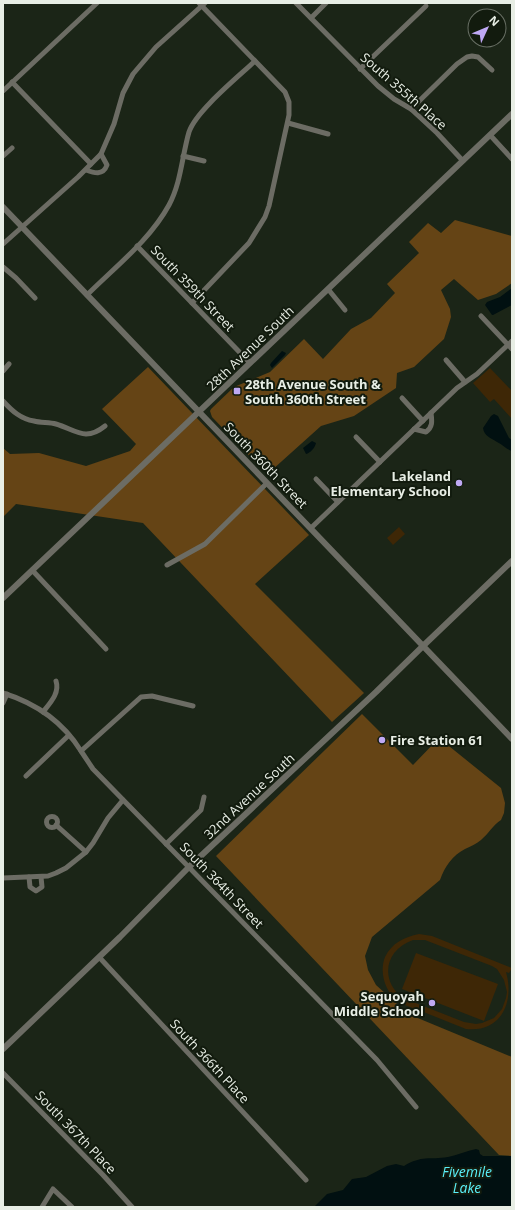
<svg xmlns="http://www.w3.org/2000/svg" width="515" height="1210" font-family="'Open Sans',sans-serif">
	<rect width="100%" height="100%" fill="#1b2517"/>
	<g fill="#3e2706" fill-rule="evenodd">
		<path d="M490,368l22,23v28l-18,-20 -4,3 -17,-19z"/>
		<path d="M399,527l6,7 -12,11 -6,-7z"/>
		<path d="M419,934l13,2 80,32 -3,5 -3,-1c9,31 -6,61 -40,57 -15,-6 -30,-12 -45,-18 -8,-3 -16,-5 -23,-10 -13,-9 -19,-29 -13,-44 7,-14 19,-20 34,-23zM413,940h12l67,26 5,3 7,11 3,12 -1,6 -4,11 -8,9 -12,5 -6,1 -12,-2 -61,-24c-23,-17 -19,-48 10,-58z"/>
		<path d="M416,953l82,31 -14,37 -82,-32z"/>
	</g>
	<g fill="#654415">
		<path d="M455,220l57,16v47l-16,11 -18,6 -24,-21 -13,11 9,19 1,8 -7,22 -30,28 -17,6 -1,15 -42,28 -33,10 -49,44 -13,-4 -47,-49 -2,-6 1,-2 23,-22 36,-15 34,-33 19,20 28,-30 20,-11 24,-25 -8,-9 32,-31 -10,-11 19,-19 13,10z"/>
		<path d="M148,367l161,168 -54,49 109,109 -32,29 -189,-199 -127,-19 -13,13v-69l7,6 29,-1 47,13 44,-15 6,-7 -34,-35z"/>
		<path d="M362,714l51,51 26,-27 62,50 4,15 -1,10 -3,7c-8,5 -12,13 -20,20 -5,4 -10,6 -16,9 -13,7 -20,17 -25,31l-68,57 -7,19 3,14 8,15 32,29 104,43v99l-13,-1 -283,-299z"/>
	</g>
	<g fill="#011011">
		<path d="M512,288v17l-19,10h-1l-7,-10 2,-3 13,-5z"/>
		<path d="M282,351l4,2 -1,2 -13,13 -2,-3 1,-2z"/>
		<path d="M494,414l4,2 11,22 3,2v11c-6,-2 -9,-6 -15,-9 -6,-4 -13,-6 -14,-14l8,-12z"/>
		<path d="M312,441l4,2c-1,5 -6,10 -10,11l-3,-6z"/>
		<path d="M476,1149l3,1 1,4 3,2h29v51h-198l13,-13 16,-4 9,-11 14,-2 21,-11 9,-2 8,2c18,-11 25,-6 44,-9 9,-2 19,-6 28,-8z"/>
	</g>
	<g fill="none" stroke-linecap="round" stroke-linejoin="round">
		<g stroke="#6c6c64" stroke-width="5">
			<path d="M296,3l82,83 16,13 17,10 26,24 26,28"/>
			<path d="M311,18l15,-15"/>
			<path d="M360,69l66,-63"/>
			<path d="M12,82l79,82"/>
			<path d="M3,91l94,-88"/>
			<path d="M411,109l46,-45 10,-7 5,-1 6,1 14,13"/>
			<path d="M288,123l40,11"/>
			<path d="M490,135l22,24"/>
			<path d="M3,156l9,-8"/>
			<path d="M183,156l21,5"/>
			<path d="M86,170c8,3 17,6 21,-5l-6,-11"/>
			<path d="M3,244l75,-67 23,-23 13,-30 9,-31 10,-19 23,-27 49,-44"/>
			<path d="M137,246l113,117"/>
			<path d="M3,267l13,11 19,20"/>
			<path d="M328,289l17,21"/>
			<path d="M87,295c28,-28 63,-55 82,-90 12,-22 13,-49 20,-73 7,-21 49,-55 66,-71"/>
			<path d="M192,303l57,-60 16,-26 4,-11 20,-91v-13l-4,-10 -86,-89"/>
			<path d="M481,316l31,33"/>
			<path d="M446,360l19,22"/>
			<path d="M3,371l6,-7"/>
			<path d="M402,398l21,23"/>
			<path d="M3,401c9,10 18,18 31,20 7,2 15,1 22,3 20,6 29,18 49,2"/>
			<path d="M414,429l12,3c7,-5 6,-11 5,-19"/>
			<path d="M356,437l24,25"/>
			<path d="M316,479l22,23"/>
			<path d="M311,528l146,-140 20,-14 35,-33"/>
			<path d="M167,565l38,-21 62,-61"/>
			<path d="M32,570l74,79"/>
			<path d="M3,693c32,10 60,29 78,58 4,6 8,12 12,18l284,291 39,47"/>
			<path d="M3,703l4,-9"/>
			<path d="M43,712c7,-9 17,-19 13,-31"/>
			<path d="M81,751l60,-54 11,-1 41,10"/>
			<path d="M26,776l43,-41"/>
			<circle cx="52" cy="822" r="5.5"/>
			<path d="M56,825l30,27"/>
			<path d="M166,844l35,-34 3,-13"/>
			<path d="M29,877l1,10 6,4 6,-4 -1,-10"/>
			<path d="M3,878l45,-2 8,-3 10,-5 20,-16 7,-9 15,-25 15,-18"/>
			<path d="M99,957l207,223"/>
			<path d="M3,1073l100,102 29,32"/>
			<path d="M42,1207l11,-18 19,18"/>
		</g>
		<g stroke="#6c6c64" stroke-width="6">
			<path d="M3,207l509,532"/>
			<path d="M3,598l509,-484"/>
			<path d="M3,1049l117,-112 69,-70 187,-175 47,-46 89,-85"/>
		</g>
	</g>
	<g fill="#bfa9f4" stroke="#121b0e" stroke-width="1.5">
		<rect x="233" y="387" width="8" height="8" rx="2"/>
		<circle cx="459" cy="483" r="4"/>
		<circle cx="382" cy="740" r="4"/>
		<circle cx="432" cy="1003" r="4"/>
	</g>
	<g text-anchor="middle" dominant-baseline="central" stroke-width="4" stroke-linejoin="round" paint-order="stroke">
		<g font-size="13" fill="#e8eee5" stroke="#121b0e">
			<text transform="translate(404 91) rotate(41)">South 355th Place</text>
			<text transform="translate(193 288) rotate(46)">South 359th Street</text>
			<text transform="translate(250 348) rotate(-44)">28th Avenue South</text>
			<text transform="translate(266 465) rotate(46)">South 360th Street</text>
			<text transform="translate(249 796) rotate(-43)">32nd Avenue South</text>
			<text transform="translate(222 885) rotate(46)">South 364th Street</text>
			<text transform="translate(210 1061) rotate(47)">South 366th Place</text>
			<text transform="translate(76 1132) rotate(46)">South 367th Place</text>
		</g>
		<g font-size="13" font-weight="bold" fill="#e8eee5" stroke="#121b0e" text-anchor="start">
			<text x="245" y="384">28th Avenue South &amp;<tspan x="245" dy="15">South 360th Street</tspan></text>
			<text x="451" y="476" text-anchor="end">Lakeland<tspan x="451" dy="15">Elementary School</tspan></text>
			<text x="390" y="740">Fire Station 61</text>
			<text x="424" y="996" text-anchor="end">Sequoyah<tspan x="424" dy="15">Middle School</tspan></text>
		</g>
		<g font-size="14" font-style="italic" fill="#5af0f9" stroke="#121b0e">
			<text x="467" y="1171">Fivemile<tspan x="467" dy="16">Lake</tspan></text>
		</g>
	</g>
	<rect width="515" height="1210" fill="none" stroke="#e8eee5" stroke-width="8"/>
	<g transform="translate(487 28) rotate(46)"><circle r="19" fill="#121b0e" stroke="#686f64"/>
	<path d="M0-3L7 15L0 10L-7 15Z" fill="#bfa9f4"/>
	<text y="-6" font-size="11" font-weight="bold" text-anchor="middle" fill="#e8eee5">N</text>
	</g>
</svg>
